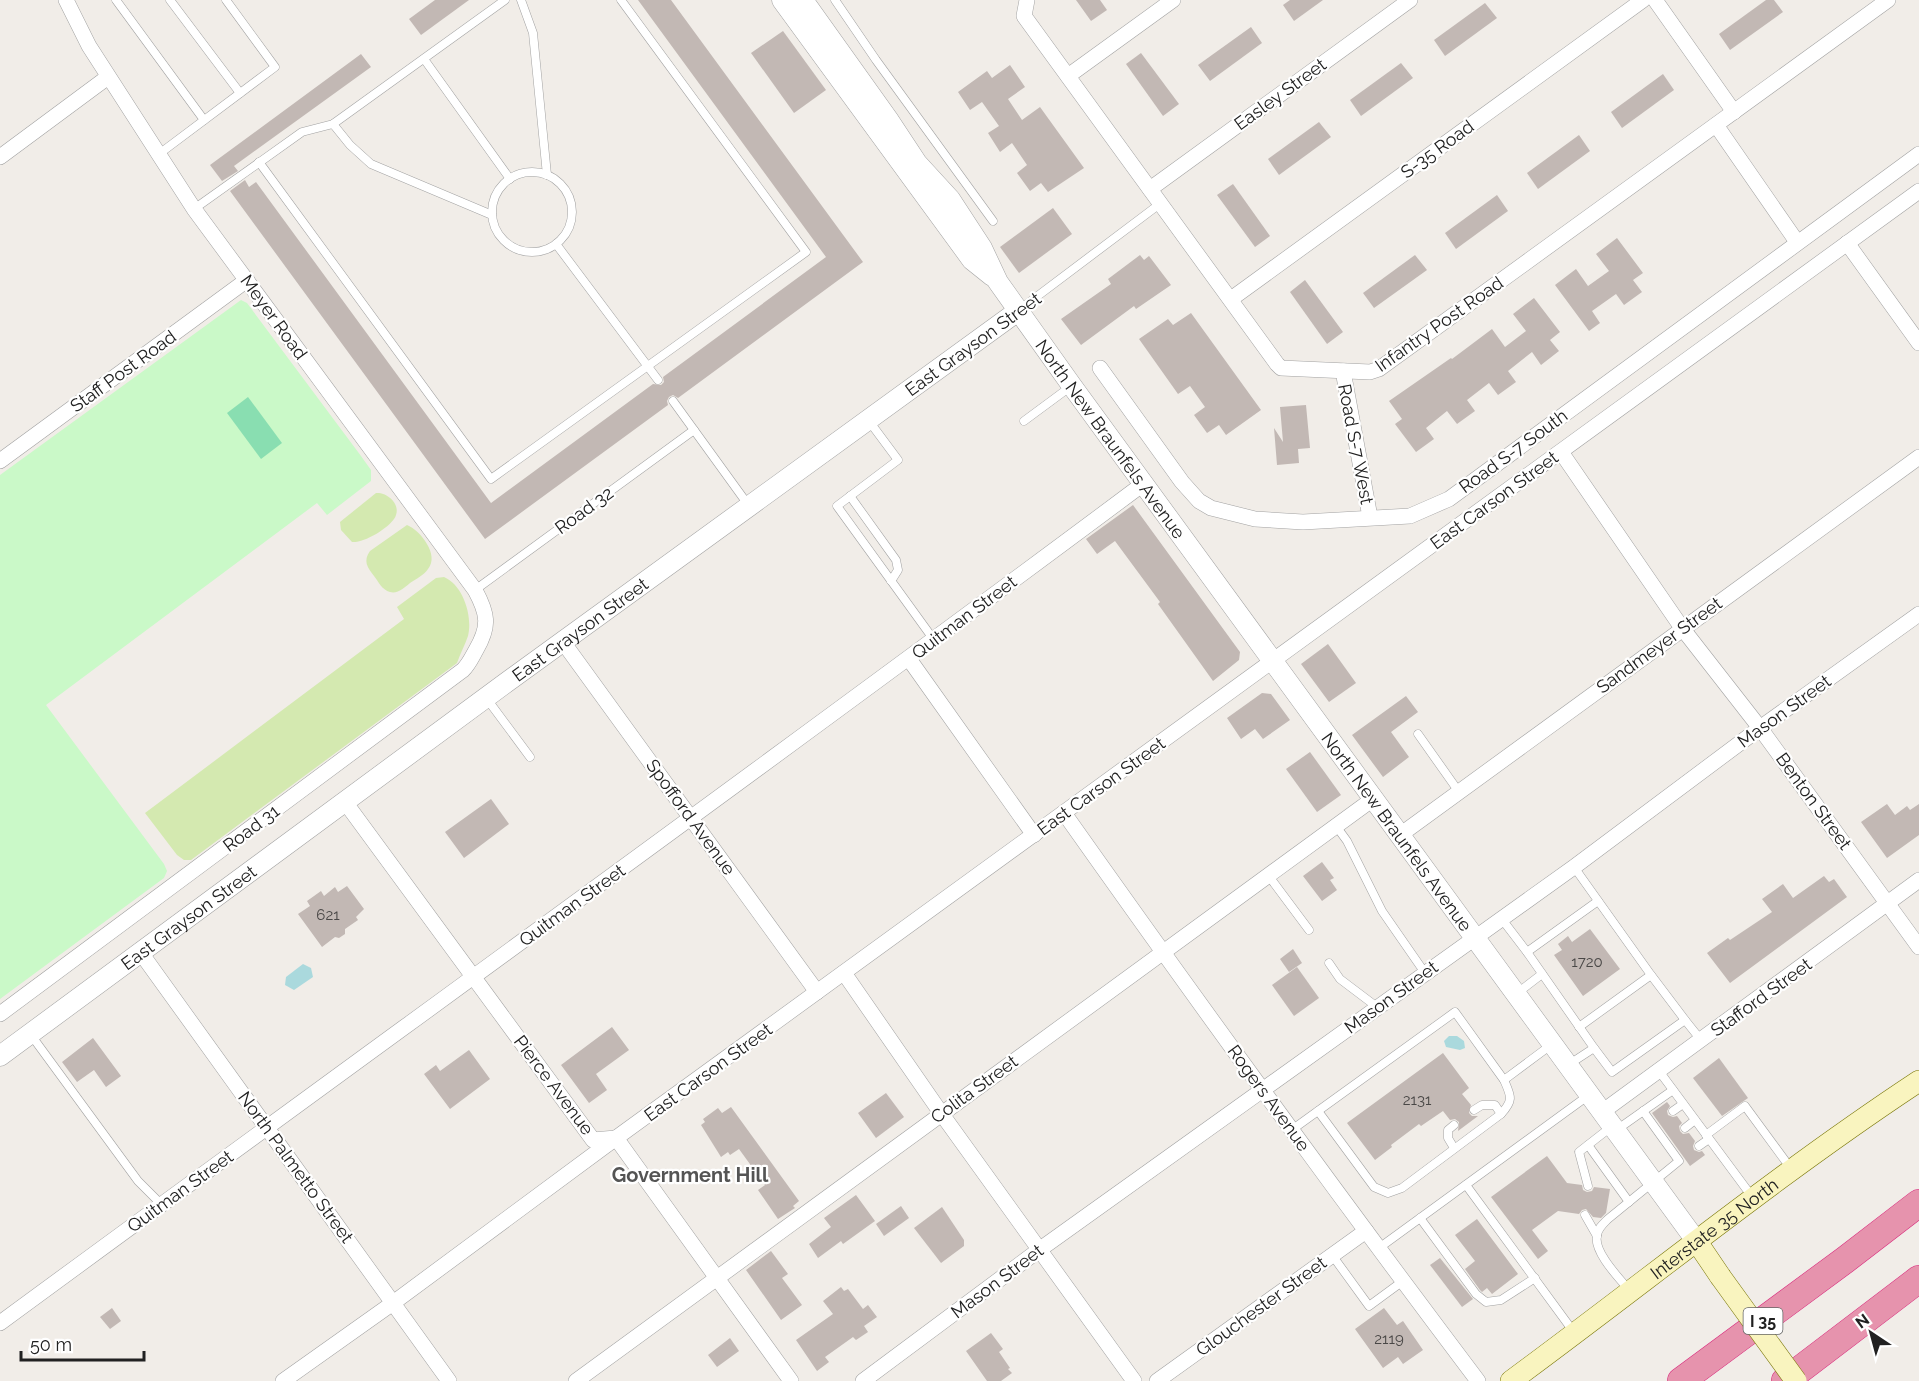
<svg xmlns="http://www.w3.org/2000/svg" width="1919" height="1381" font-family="Raleway,sans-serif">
	<rect width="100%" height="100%" fill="#f1ede8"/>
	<g fill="#d4e9b0">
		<path d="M376,493c12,-1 27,13 18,26 -7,10 -30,24 -42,23l-11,-12 -1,-8z"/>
		<path d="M407,525c13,5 33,30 21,44 -4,6 -12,10 -18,14 -6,5 -12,11 -20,9 -8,-2 -12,-11 -16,-16 -7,-9 -11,-15 -4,-25z"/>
		<path d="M444,577c19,8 29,39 24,59 -3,9 -8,18 -11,27l-266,197h-7l-7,-5 -32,-42 259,-194 -7,-12 39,-29z"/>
	</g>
	<path fill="#caf9c8" d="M241,300l6,3 114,153 10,14v11l-44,34 -10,-12 -271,202 118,159 3,7 -3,7 -164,121v-524z"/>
	<path fill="#89deb1" d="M248,397l34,46 -21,16 -34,-46z"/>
	<g fill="#aad9dd">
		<path d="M303,964l8,4 2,9 -19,13 -9,-5 1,-8z"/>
		<path d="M1449,1036h8l7,5 1,7 -5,2 -14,-3 -2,-6z"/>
	</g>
	<g fill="#c2b8b4">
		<path d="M435,0h34l-48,35 -12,-16z"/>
		<path d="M638,0h33l192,262 -185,136 -5,-3 -4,2 -2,4 1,4 -183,134 -255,-348 15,-11 4,7 7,-5 235,321 162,-119 8,1 3,-3 -1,-5 163,-120z"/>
		<path d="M1076,0h24l7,10 -16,11z"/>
		<path d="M1290,0h33l-29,21 -11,-16z"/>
		<path d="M1766,0h8l9,12 -53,38 -11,-16z"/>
		<path d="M1485,3l12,15 -52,38 -11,-16z"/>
		<path d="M1251,27l11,16 -52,38 -12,-16z"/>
		<path d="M783,31l43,59 -32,23 -43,-60z"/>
		<path d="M1141,53l38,51 -16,12 -37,-52z"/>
		<path d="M361,54l10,13 -137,99 4,5 -16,10 -12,-16z"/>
		<path d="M1401,63l12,15 -52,38 -11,-16z"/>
		<path d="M1010,65l15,22 -17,12 14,21 18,-13 44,61 -36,24 -7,-9 -11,8 -13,-18 10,-8 -15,-22 -12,9 -12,-19 11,-7 -17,-24 -12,8 -12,-18 29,-21 5,7z"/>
		<path d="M1663,74l11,16 -52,38 -11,-16z"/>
		<path d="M1319,122l12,15 -52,38 -11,-16z"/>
		<path d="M1579,135l11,16 -52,38 -11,-16z"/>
		<path d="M1233,184l37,52 -15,11 -38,-52z"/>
		<path d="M1497,195l11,16 -52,38 -11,-16z"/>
		<path d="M1053,208l19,26 -53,39 -19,-26z"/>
		<path d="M1617,238l26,35 -10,7 9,12 -18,13 -8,-11 -24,17 8,12 -11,8 -34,-46 21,-16 12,17 21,-15 -13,-17z"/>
		<path d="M1140,255l4,5 5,-4 22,29 -35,24 -2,-3 -53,39 -20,-26 50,-35 -3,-5z"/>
		<path d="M1415,255l12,15 -53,38 -11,-15z"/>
		<path d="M1305,280l38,52 -16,12 -37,-52z"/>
		<path d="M1534,298l26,34 -10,8 9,11 -18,14 -9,-13 -24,19 8,11 -18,13 -9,-12 -22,17 8,11 -18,13 -10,-13 -21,17 8,11 -18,13 -21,-28 7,-5 -13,-18 62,-43 1,1 40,-30 13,18 21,-16 -13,-17z"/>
		<path d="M1191,313l70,97 -35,25 -7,-10 -12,8 -13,-18 11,-8 -15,-21 -12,8 -39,-55 29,-20 5,6z"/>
		<path d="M1306,405l4,43 -12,1 1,14 -22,2 -3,-37 9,14 -3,-35z"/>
		<path d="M1133,505l107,147 -1,8 -26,21 -55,-77 2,-2 -45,-61 -18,13 -11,-15z"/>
		<path d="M1328,644l28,39 -27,19 -28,-38z"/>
		<path d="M1262,693l9,1 19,26 -27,19 -8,-10 -14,10 -14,-21z"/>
		<path d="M1406,696l12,16 -27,20 18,25 -26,20 -31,-42z"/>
		<path d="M1310,752l31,43 -24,17 -31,-43z"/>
		<path d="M491,799l18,25 -45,34 -19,-26z"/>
		<path d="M1887,804l8,11 12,-9 3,4 9,-6v31l-32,23 -26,-36z"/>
		<path d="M1322,862l12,16 -4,2 7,10 -15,11 -19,-25z"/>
		<path d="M1824,876l5,6 5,-3 13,18 -117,86 -23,-30 21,-15 2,2 42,-28 -10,-13 21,-15 10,14z"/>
		<path d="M347,886l17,23 -8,8 2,3 -13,9v5l-6,4 -4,-1 -13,10 -24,-33 12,-8 -3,-5 14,-10 3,5 11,-9 3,5z"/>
		<path d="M1590,929l30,40 -37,27 -29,-41 8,-5 -4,-6 10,-8 4,6z"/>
		<path d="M1293,949l9,14 -13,9 -9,-13z"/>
		<path d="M1297,967l22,31 -25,18 -22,-31z"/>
		<path d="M612,1027l17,23 -33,24 11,16 -18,13 -28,-38z"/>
		<path d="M93,1038l28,38 -15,11 -12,-17 -17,12 -15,-20z"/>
		<path d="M469,1050l21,29 -40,30 -26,-35 12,-9 4,6z"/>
		<path d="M1443,1053l26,35 -7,6 9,11 -2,8 3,3h6l-20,15 1,-9 -4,-3 -5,1 -7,-9 -22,15 -2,-2 -28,21 1,2 -17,13 -28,-37z"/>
		<path d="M1719,1058l29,40 -26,18 -29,-38z"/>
		<path d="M886,1093l18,24 -28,21 -18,-25z"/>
		<path d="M1667,1102l3,4 -3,5 1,4 5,2 4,-1 5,7 -3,3 1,5 3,3 6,-1 6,8 -2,5 1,4 5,2 3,-1 3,4 -15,11 -38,-53z"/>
		<path d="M731,1107l68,94 -6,5 2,2 -17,11 -20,-29 7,-5 -26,-36 -9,6 -2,-3 -7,5 -20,-32 4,-3 -2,-3 15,-11 4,5z"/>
		<path d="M1547,1156l20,27 15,2 1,5 4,2 5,-1 2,-4 16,2 -4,24 -5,5 -8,-1 -7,-8 -4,1 -3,4 -21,-3 -26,19 16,21 -10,8 -47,-62z"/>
		<path d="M856,1195l19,26 -32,23 -2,-3 -23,17 -9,-14 22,-17 -7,-9z"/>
		<path d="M901,1206l8,12 -25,18 -8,-12z"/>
		<path d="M942,1207l22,33v6l-23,17 -27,-35z"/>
		<path d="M1477,1219l41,55 -26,20 -5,-6 -5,4 -2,-2 -15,-21 10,-8 -20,-26z"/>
		<path d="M771,1251l17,23 -6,4 20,27 -21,15 -35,-50z"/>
		<path d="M1440,1258l33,41 -11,8 -32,-42z"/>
		<path d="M841,1287l3,4 4,-2 15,20 5,-4 9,12 -13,9 4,6 -12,8 -3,-3 -28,20 4,5 -12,9 -21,-31 37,-26 -10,-13z"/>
		<path d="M112,1308l9,13 -11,8 -10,-12z"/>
		<path d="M1384,1308l13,17 6,-4 20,29 -20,14 -5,-7 -15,11 -28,-39z"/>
		<path d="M991,1333l12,16 -4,3 11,16 -2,1 4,4 -11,8h-14l-21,-30z"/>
		<path d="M730,1338l9,13 -22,16 -9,-12z"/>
	</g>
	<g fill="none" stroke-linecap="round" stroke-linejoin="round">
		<defs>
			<g id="service">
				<path d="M116,0l88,120"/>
				<path d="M170,0l70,93"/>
				<path d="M521,0l12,33 14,142"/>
				<path d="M835,0l41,60 117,161"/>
				<path d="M424,59l86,120"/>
				<path d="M333,124l17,21 21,19 121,51"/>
				<path d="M159,154l116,-87 -49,-67"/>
				<path d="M259,162l232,317 315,-227 -185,-252"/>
				<circle cx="532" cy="212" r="40"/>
				<path d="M194,209l108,-77 31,-8 172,-124"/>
				<path d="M556,244l102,136"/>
				<path d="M1019,310l142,-107"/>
				<path d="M673,401l76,105"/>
				<path d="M869,421l29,39 -61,46 97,134"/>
				<path d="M1024,421l46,-34"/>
				<path d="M850,496l46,64 2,10 -7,11"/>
				<path d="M475,590l219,-160"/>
				<path d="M487,699l43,58"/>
				<path d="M1418,734l41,58"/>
				<path d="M1336,826l11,15 35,70 43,62"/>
				<path d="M1574,867l77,108"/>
				<path d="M1268,875l41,55"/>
				<path d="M1501,918l26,34 67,96 -26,17"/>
				<path d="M1527,952l71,-51"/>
				<path d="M1329,963l11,16 37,28"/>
				<path d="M1516,994l26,-20"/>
				<path d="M1579,1027l72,-52 34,45"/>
				<path d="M31,1035l107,146 24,24"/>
				<path d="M1594,1048l18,24 73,-52 16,20"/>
				<path d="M1659,1071l94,127"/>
				<path d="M1474,1110l8,-5h13l6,9"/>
				<path d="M1318,1111l56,76 14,6 14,-5 99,-74c13,-14 10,-18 3,-34"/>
				<path d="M1673,1111l10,-7"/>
				<path d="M1454,1125l-6,5v8l6,10"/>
				<path d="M1685,1128l10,-8"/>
				<path d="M1293,1129l162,-117 49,68 47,-35"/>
				<path d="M1615,1131l58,-41"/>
				<path d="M1706,1135l39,-29 47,64"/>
				<path d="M1588,1145l41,57"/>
				<path d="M1699,1146l10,-7"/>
				<path d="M1466,1185l107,146"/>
				<path d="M1588,1186l-9,-34 32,-25"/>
				<path d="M1585,1215l12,21"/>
				<path d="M1420,1218l56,76 10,8 15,-2 34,-22"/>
				<path d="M1379,1248l210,-153"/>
				<path d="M1332,1255l37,51 34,-25"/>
				<path d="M1630,1291c-10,-12 -37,-39 -33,-56 1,-7 6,-11 11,-16l71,-58 -36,-50"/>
			</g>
			<g id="minor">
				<path d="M1027,0l-3,16 253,348 4,4 89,4 9,-3 509,-369"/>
				<path d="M1655,0l79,112"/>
				<path d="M1068,76l105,-76"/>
				<path d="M1716,125l81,117"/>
				<path d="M0,157l108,-80"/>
				<path d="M1150,189l260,-189"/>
				<path d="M1847,243l72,100"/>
				<path d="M1231,299l412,-299"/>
				<path d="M1100,368l82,114 17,19 12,7 44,11 48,3 107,-6 39,-17 470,-345"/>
				<path d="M1343,371l27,146"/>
				<path d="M1561,452l121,176 78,100 159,219"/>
				<path d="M0,461l247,-181"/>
				<path d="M563,642l254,350"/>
				<path d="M909,659l125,176"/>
				<path d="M345,802l248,338 23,-2 175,243"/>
				<path d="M1064,813c135,191 273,381 414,568"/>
				<path d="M1400,835l519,-378"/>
				<path d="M141,953l308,428"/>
				<path d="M844,973l97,140 193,268"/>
				<path d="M0,1014l463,-344c6,-6 9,-13 13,-20 14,-24 12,-36 -1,-60l-281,-381 -105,-163 -23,-46"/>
				<path d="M1602,1112l317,-232"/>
				<path d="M0,1323c381,-280 764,-556 1143,-839"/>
				<path d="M283,1381l110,-78 223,-165 1303,-947"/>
				<path d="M576,1381l797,-582"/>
				<path d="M863,1381l176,-131 535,-383 186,-139 159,-114"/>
				<path d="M1157,1381l209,-150"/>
			</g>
			<g id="tertiary">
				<path d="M782,0l190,260 20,16"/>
				<path id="s1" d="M803,0l85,119 29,44 33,36 32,49 16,34 74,104 625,856"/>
				<path id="s2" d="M0,1056l507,-374 511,-371"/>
			</g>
			<g id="secondary">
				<path d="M1697,1242l23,34"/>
				<path id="s3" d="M1511,1381c136,-100 267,-207 408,-300"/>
			</g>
			<g id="motorway">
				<path d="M1681,1381l164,-121 74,-57"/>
				<path d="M1785,1381l134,-102"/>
			</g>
		</defs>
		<use href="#service" stroke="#a2a2a2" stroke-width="9"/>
		<use href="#minor" stroke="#a2a2a2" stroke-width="16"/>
		<use href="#tertiary" stroke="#a2a2a2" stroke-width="21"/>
		<use href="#secondary" stroke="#797607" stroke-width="22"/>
		<use href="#motorway" stroke="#d82c7e" stroke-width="28"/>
		<use href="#service" stroke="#fff" stroke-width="8"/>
		<use href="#minor" stroke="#fff" stroke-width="15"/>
		<use href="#tertiary" stroke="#fff" stroke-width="20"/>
		<use href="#secondary" stroke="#f9f4bf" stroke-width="21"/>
		<use href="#motorway" stroke="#e693ad" stroke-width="27"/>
		<defs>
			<path id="secondary-bridge" d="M1720,1276l76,105"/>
		</defs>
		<use href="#secondary-bridge" stroke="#797607" stroke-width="22" stroke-linecap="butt"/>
		<use href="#secondary-bridge" stroke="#f9f4bf" stroke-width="21"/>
	</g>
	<g text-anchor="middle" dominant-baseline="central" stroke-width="4.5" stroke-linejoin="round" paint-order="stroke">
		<g font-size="15" fill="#494746">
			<text x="328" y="915">621</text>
			<text x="1587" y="962">1720</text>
			<text x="1417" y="1100">2131</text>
			<text x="1389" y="1339">2119</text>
		</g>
		<rect fill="#fff" stroke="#646464" stroke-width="1.5" x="1743.5" y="1308" width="39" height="26" rx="4.5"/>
		<g font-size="16" font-weight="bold" fill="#212121">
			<text x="1763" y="1321">I 35</text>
		</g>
		<g font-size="18" fill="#212121" stroke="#fff">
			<text transform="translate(1280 94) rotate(-36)">Easley Street</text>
			<text transform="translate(1437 149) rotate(-36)">S-35 Road</text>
			<text transform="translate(274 317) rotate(54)">Meyer Road</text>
			<text transform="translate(1439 324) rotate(-35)">Infantry Post Road</text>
			<text transform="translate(973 344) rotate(-36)">East Grayson Street</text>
			<text transform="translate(123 371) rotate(-36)">Staff Post Road</text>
			<text stroke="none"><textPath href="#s1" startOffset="537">North New Braunfels Avenue</textPath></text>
			<text transform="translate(1356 444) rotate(79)">Road S-7 West</text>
			<text transform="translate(1513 451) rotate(-36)">Road S-7 South</text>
			<text transform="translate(1494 500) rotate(-36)">East Carson Street</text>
			<text transform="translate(584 510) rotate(-36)">Road 32</text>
			<text transform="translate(964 617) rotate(-37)">Quitman Street</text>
			<text stroke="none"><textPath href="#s2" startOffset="720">East Grayson Street</textPath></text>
			<text transform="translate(1659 645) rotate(-36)">Sandmeyer Street</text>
			<text transform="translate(1784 711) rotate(-36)">Mason Street</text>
			<text transform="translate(1101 786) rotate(-36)">East Carson Street</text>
			<text transform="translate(1814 801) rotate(54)">Benton Street</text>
			<text transform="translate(691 817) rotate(54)">Spofford Avenue</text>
			<text transform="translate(251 828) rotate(-37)">Road 31</text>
			<text stroke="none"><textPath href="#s1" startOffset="1023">North New Braunfels Avenue</textPath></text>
			<text transform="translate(572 905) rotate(-36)">Quitman Street</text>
			<text stroke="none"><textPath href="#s2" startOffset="234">East Grayson Street</textPath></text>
			<text transform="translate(1391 997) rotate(-36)">Mason Street</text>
			<text transform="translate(1761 997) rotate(-36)">Stafford Street</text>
			<text transform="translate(708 1072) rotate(-36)">East Carson Street</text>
			<text transform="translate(554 1085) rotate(53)">Pierce Avenue</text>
			<text transform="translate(974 1089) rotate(-36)">Colita Street</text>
			<text transform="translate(1269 1098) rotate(54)">Rogers Avenue</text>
			<text transform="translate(296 1167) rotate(54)">North Palmetto Street</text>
			<text transform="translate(180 1191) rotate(-36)">Quitman Street</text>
			<text stroke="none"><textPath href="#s3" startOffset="254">Interstate 35 North</textPath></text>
			<text transform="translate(997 1281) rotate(-37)">Mason Street</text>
			<text transform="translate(1261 1306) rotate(-36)">Glouchester Street</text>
		</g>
		<g font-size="20" font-weight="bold" fill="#545454" stroke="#fff">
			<text x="690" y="1175">Government Hill</text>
		</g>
	</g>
	<g transform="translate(1871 1333) rotate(324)" stroke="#ffffff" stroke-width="4.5" paint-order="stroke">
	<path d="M0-4.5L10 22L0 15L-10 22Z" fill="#212121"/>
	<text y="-9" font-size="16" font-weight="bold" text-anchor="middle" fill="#212121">N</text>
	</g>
	<path d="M21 1351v9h123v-9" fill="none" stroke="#212121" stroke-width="3"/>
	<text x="30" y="1351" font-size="18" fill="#212121" stroke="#ffffff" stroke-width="4.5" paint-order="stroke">50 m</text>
</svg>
